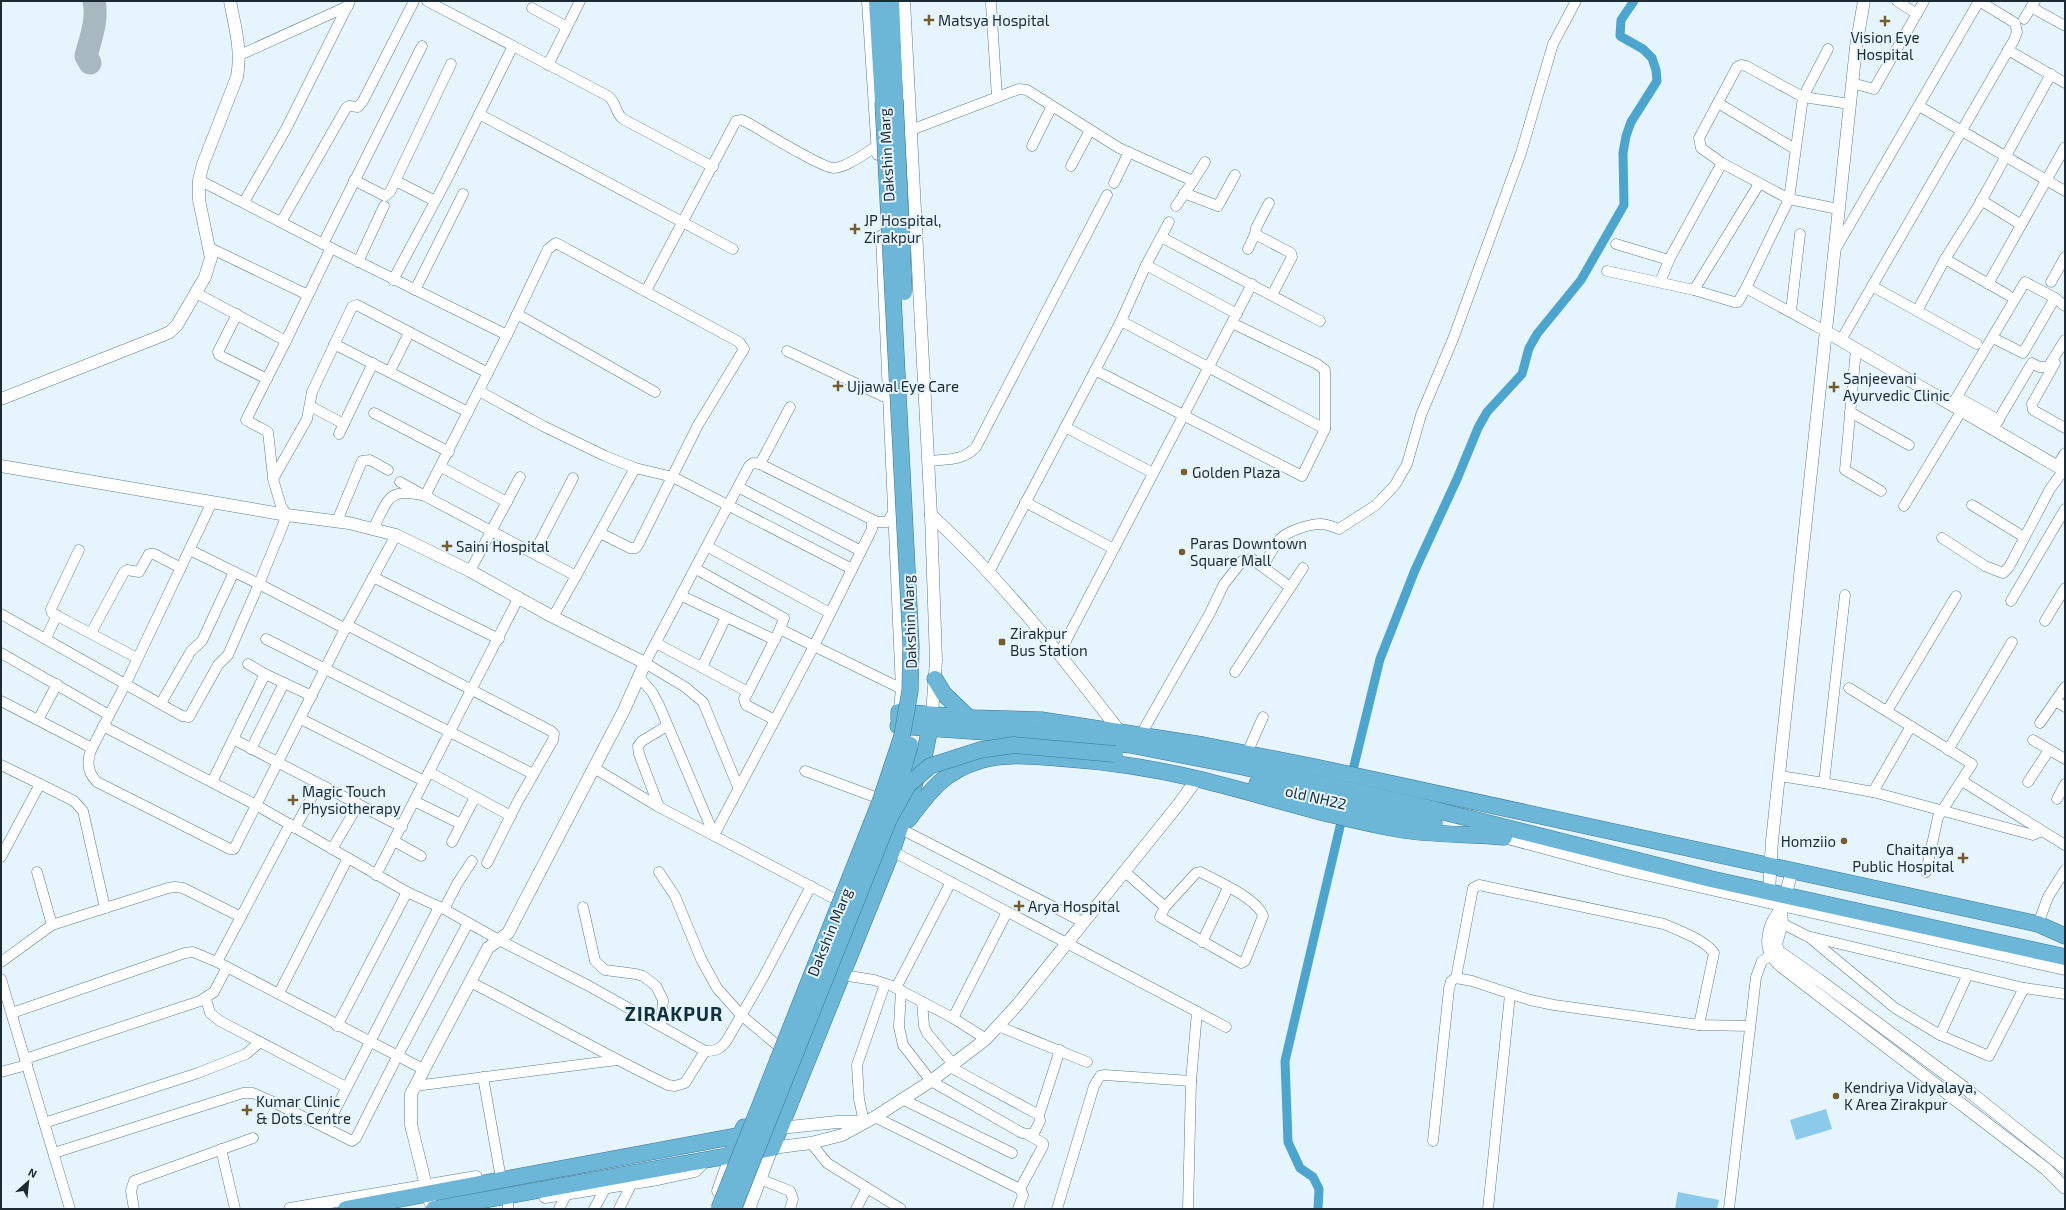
<svg xmlns="http://www.w3.org/2000/svg" width="2066" height="1210" font-family="'Exo 2',sans-serif">
	<rect width="100%" height="100%" fill="#e6f5fd"/>
	<g fill="#8bcaeb">
		<path d="M1826,1109l6,20 -36,11 -6,-20z"/>
		<path d="M1678,1192l41,8 -2,9h-42z"/>
	</g>
	<g fill="none" stroke-linecap="round" stroke-linejoin="round">
		<g stroke="#4ca5cf" stroke-width="9">
			<path d="M1351,778l29,-119 35,-89 42,-91 21,-51 9,-16 35,-38 7,-26 8,-14 44,-54 43,-75 -1,-52 3,-17 5,-14 26,-41 -1,-11 -4,-12 -9,-9 -23,-13 1,-16 13,-19"/>
			<path d="M1318,1209l1,-20 -6,-12 -13,-9 -12,-26 -3,-81 58,-247"/>
		</g>
		<path stroke="#a8b8c0" stroke-width="23" d="M90,63l-4,-7c5,-19 12,-36 8,-55"/>
		<defs>
			<g id="minor">
				<path d="M427,1l86,45"/>
				<path d="M1897,1l20,13"/>
				<path d="M991,4l6,93"/>
				<path d="M2031,7l34,19"/>
				<path d="M532,8l35,19"/>
				<path d="M2024,19l11,-18"/>
				<path d="M1828,49l-25,48 -14,102 49,10"/>
				<path d="M2008,50l57,33"/>
				<path d="M240,55l108,-49"/>
				<path d="M548,65l32,-64"/>
				<path d="M1852,83l22,6 50,-88"/>
				<path d="M1718,103l77,46"/>
				<path d="M1919,106l146,85"/>
				<path d="M479,114l254,135"/>
				<path d="M911,130l108,-41 8,1 92,58 74,33 12,-19"/>
				<path d="M1032,146l20,-40"/>
				<path d="M1071,166l19,-36"/>
				<path d="M199,180l132,68 176,87"/>
				<path d="M354,180l31,16 5,-4 61,-128"/>
				<path d="M396,181l39,20"/>
				<path d="M1114,183l15,-31"/>
				<path d="M1184,193l34,13 17,-31"/>
				<path d="M1981,200l39,24"/>
				<path d="M244,202l42,-73 64,-128"/>
				<path d="M1269,203l-13,25 -1,6 36,19 1,4 -20,38"/>
				<path d="M1176,206l17,-25"/>
				<path d="M281,222l65,-114 3,-2 9,1 5,-6 51,-100"/>
				<path d="M1161,237l159,84"/>
				<path d="M323,244l99,-198"/>
				<path d="M1616,244l53,16"/>
				<path d="M208,247l100,48"/>
				<path d="M1248,249l7,-15"/>
				<path d="M1835,250l144,-249"/>
				<path d="M1945,259l63,36"/>
				<path d="M358,262l26,-56"/>
				<path d="M1146,265l91,49"/>
				<path d="M1607,271l87,19 65,-106"/>
				<path d="M393,280l53,-99 67,-135 95,50c10,8 6,16 15,23l90,48"/>
				<path d="M1660,282l10,-24 52,-95"/>
				<path d="M2051,282l14,-25"/>
				<path d="M1988,284l77,-137"/>
				<path d="M1872,286l105,58"/>
				<path d="M415,290l48,-96"/>
				<path d="M1694,290l40,12h4l8,-14"/>
				<path d="M646,291l90,-170 6,-1 8,4c14,8 72,44 84,44 12,0 33,-16 43,-22"/>
				<path d="M196,293l90,48 45,-93"/>
				<path d="M1791,311l9,-77"/>
				<path d="M1917,311l28,-52 34,-54 72,-131"/>
				<path d="M237,314l-19,38 1,3 48,24"/>
				<path d="M517,314l138,78"/>
				<path d="M1121,321l204,108"/>
				<path d="M1825,331l-79,-43 43,-89 -67,-36 -21,-15 -2,-10 38,-71 4,-2 5,1 57,31 47,7"/>
				<path d="M1993,338l30,15 32,-55"/>
				<path d="M1841,340l173,-300 3,-8 -2,-9 -36,-22"/>
				<path d="M334,344l134,68"/>
				<path d="M1856,349l-11,121 36,21"/>
				<path d="M787,351l102,48"/>
				<path d="M2055,363l-23,41 1,6 32,18"/>
				<path d="M1095,370l207,106 23,-47v-59l-8,-6 -85,-41"/>
				<path d="M390,371l19,-38"/>
				<path d="M479,391l64,35 62,30 30,12 38,9 179,92"/>
				<path d="M1957,397l42,23"/>
				<path d="M1952,405l73,-123 30,16 10,8"/>
				<path d="M310,406l34,18"/>
				<path d="M1850,412l59,33"/>
				<path d="M374,413l75,39"/>
				<path d="M1065,427l88,46"/>
				<path d="M1993,429l39,-66 7,4h9l17,-27"/>
				<path d="M339,434l34,-71"/>
				<path d="M928,461c19,-2 35,0 48,-14l131,-252"/>
				<path d="M760,464l30,-57"/>
				<path d="M2057,466l8,-13"/>
				<path d="M441,467l66,35"/>
				<path d="M273,477l-5,-45 -22,-12 40,-79"/>
				<path d="M400,482l25,14 82,-161 41,-86 8,-6 183,99 5,7 -46,76 -60,120 -2,3h-6l-30,-15"/>
				<path d="M738,487l123,64"/>
				<path d="M1025,502l89,47"/>
				<path d="M1972,505l52,32"/>
				<path d="M1904,506l58,-96"/>
				<path d="M337,521l25,-60 8,-1 18,10"/>
				<path d="M373,529c16,-31 15,-42 52,-33l151,80 -23,41"/>
				<path d="M1942,538l43,28 18,7 6,-6 41,-78 14,-19"/>
				<path d="M708,547l122,66"/>
				<path d="M79,550l-28,59 1,4 85,45"/>
				<path d="M534,553l39,-75"/>
				<path d="M1263,566c5,-8 10,-19 17,-27 8,-8 29,-15 41,-15 6,0 12,3 18,5l37,-24 19,-20 12,-21 14,-49 32,-76 68,-186 32,-109 23,-43"/>
				<path d="M696,569l88,49 -4,11 -32,63"/>
				<path d="M470,571l50,-94"/>
				<path d="M989,572l132,-251 25,-56 23,-43"/>
				<path d="M576,576l59,-108"/>
				<path d="M373,577l126,62"/>
				<path d="M682,596l93,44"/>
				<path d="M2011,601l54,-92"/>
				<path d="M1,614l181,102 7,1 29,-52 10,-10 31,-71 -69,-34"/>
				<path d="M2045,621l20,-33"/>
				<path d="M347,625l204,106 3,3 -1,6 -36,63 -30,60"/>
				<path d="M346,629l-87,-45 28,-69 -6,-9 -8,-27 34,-60 5,-27 40,-85 5,-2 131,68"/>
				<path d="M780,629l34,17 58,-117v-9"/>
				<path d="M91,633l33,-61 3,-2 12,2 10,-18h5l27,14"/>
				<path d="M46,638l11,-23"/>
				<path d="M266,639l267,135"/>
				<path d="M656,643l92,49 -4,7 2,6 29,15"/>
				<path d="M1,653l108,62"/>
				<path d="M1059,654l193,-370"/>
				<path d="M248,664l17,10"/>
				<path d="M702,667l24,-50"/>
				<path d="M1235,672l68,-104"/>
				<path d="M639,677l13,15 7,13 55,130"/>
				<path d="M1849,688l123,76 -34,53 -12,55"/>
				<path d="M1,701l91,47c-6,13 -5,24 5,34l133,67h4l113,-224 49,-90"/>
				<path d="M2055,701l10,6"/>
				<path d="M161,703l30,-52 11,-10 32,-69"/>
				<path d="M1887,711l69,-115"/>
				<path d="M301,719l123,62"/>
				<path d="M38,720l19,-36"/>
				<path d="M2040,723l25,-36"/>
				<path d="M103,726l153,79 151,87 37,17 55,31 90,46 116,65c11,0 16,-2 22,-11l37,-64 47,-90"/>
				<path d="M1140,736l70,-123 14,-29 19,-24 9,-1 38,28"/>
				<path d="M233,739l169,88"/>
				<path d="M2033,740l32,19"/>
				<path d="M92,748l34,-65 86,-181"/>
				<path d="M251,749l33,-66"/>
				<path d="M1948,750l64,-108"/>
				<path d="M1247,753l16,-36"/>
				<path d="M1,765l39,19 -39,73"/>
				<path d="M594,768l65,39 176,92"/>
				<path d="M805,771l70,26"/>
				<path d="M429,772l82,44"/>
				<path d="M1780,776l44,7 21,-188"/>
				<path d="M1962,781l103,64"/>
				<path d="M212,782l53,-108 47,22"/>
				<path d="M2028,782l21,-32"/>
				<path d="M1824,783l49,9 160,43 9,-4"/>
				<path d="M40,784l34,17 9,10 22,97"/>
				<path d="M738,787l-35,-85 -18,-15 -40,-24 104,-197 4,-3 7,1 117,58h10l8,-12"/>
				<path d="M1873,792l38,-66"/>
				<path d="M2057,799l8,-15"/>
				<path d="M414,801l47,23"/>
				<path d="M659,807l-20,-53 -1,-8 4,-5 25,-15"/>
				<path d="M295,828l24,-44"/>
				<path d="M901,829l182,93"/>
				<path d="M714,835l100,-189 88,43"/>
				<path d="M394,841l27,15"/>
				<path d="M452,842l23,-45"/>
				<path d="M332,849l26,-44"/>
				<path d="M892,851l334,176"/>
				<path d="M1124,871l41,36 -5,10 81,46 4,-2 18,-45c-5,-17 -47,-36 -63,-44l-4,1 -31,34"/>
				<path d="M37,872l15,53"/>
				<path d="M659,872l16,24 26,63 16,29 24,27 36,30"/>
				<path d="M376,875l143,-278"/>
				<path d="M583,907l12,54 10,9 31,4 7,2 13,10 7,14 -2,25"/>
				<path d="M444,909l13,-25 15,-23"/>
				<path d="M1777,921l30,15 217,52 41,6"/>
				<path d="M2038,924l10,-27 17,-27"/>
				<path d="M1810,938l85,70 45,27 28,-61"/>
				<path d="M1202,942l26,-54"/>
				<path d="M1,962l51,-37 116,-37 7,-1 8,1 58,29"/>
				<path d="M227,967l196,102"/>
				<path d="M842,975l32,5 18,6 61,32 33,21"/>
				<path d="M1456,978l17,-90 6,-3 185,39c14,6 41,16 50,29l-15,72"/>
				<path d="M1,979l69,230"/>
				<path d="M470,982c66,33 131,71 198,103l7,1 10,-3 20,-32"/>
				<path d="M896,988l55,-106"/>
				<path d="M901,990l-2,37 4,18 28,36 91,52 11,2 7,-14 -1,-6 -89,-48"/>
				<path d="M279,993l69,-135"/>
				<path d="M206,999l4,14 10,8 126,66"/>
				<path d="M922,1002l2,24 3,7 26,31"/>
				<path d="M12,1013l173,-60 8,-1 24,10"/>
				<path d="M953,1018l54,-106"/>
				<path d="M337,1026l70,-134"/>
				<path d="M998,1026l89,36"/>
				<path d="M1940,1035l49,21 35,-68"/>
				<path d="M25,1059l175,-58 14,-9 13,-25 -10,-5 73,-138"/>
				<path d="M1,1072l26,-7"/>
				<path d="M483,1077l17,96"/>
				<path d="M415,1086l202,-26"/>
				<path d="M902,1099l110,54"/>
				<path d="M1039,1115l21,-65"/>
				<path d="M875,1117l145,72 3,6 -5,14"/>
				<path d="M864,1122l-5,-23 -2,-34 28,-81"/>
				<path d="M44,1123l154,-50 48,-19 14,-12"/>
				<path d="M326,1128l113,-221"/>
				<path d="M1433,1141l16,-152 2,-8 5,-3 16,3 58,19 24,5 145,20 51,1"/>
				<path d="M811,1143l16,20 74,46"/>
				<path d="M221,1149l14,60"/>
				<path d="M54,1153l189,-60h10l16,7 83,41 4,-3 41,-81 71,-134"/>
				<path d="M760,1179l30,12 3,8 -3,10"/>
				<path d="M1020,1189l23,-43v-3l-13,-7"/>
				<path d="M134,1209l-3,-18 3,-10 119,-43"/>
				<path d="M508,1209v-6"/>
				<path d="M559,1209l8,-16"/>
				<path d="M594,1209l12,-22"/>
				<path d="M619,1209l13,-26"/>
				<path d="M856,1209l11,-21"/>
				<path d="M1057,1209l37,-123 6,-10 5,-1 86,6"/>
				<path d="M1188,1209l3,-128 6,-69"/>
				<path d="M1488,1209l22,-214"/>
				<path d="M1729,1209l27,-232 6,-16 9,-6"/>
			</g>
			<g id="tertiary">
				<path d="M868,1l10,153"/>
				<path d="M904,1l27,514 5,146 -4,53"/>
				<path d="M882,236l20,453 -2,20"/>
				<path d="M1825,331l240,140"/>
				<path d="M1,399l160,-63 9,-4 7,-7 28,-48 3,-10 3,-9 -12,-58v-20l4,-16 34,-87c5,-26 -2,-50 -7,-76"/>
				<path d="M1,466l286,49 62,8 47,12 74,36 83,46 92,46 -21,47 -116,223 -20,15 -77,146v31l19,77"/>
				<path d="M931,515c71,65 131,141 189,217"/>
				<path d="M1504,837l123,33 438,99"/>
				<path d="M1792,871l-11,39 1,13 -6,21 2,7 41,29 151,112 95,76"/>
				<path d="M1769,892l3,-51 84,-794 8,-46"/>
				<path d="M1781,910c-10,10 -17,30 -10,44 2,4 7,9 10,12l265,203 19,19"/>
				<path d="M780,1128l57,-6h27"/>
				<path d="M718,1191l13,-36"/>
				<path d="M545,1197l113,-18 37,-8 12,-12"/>
				<path d="M290,1209l186,-32"/>
				<path d="M749,1209l23,-61 39,-5 31,-8 33,-18 56,-36 55,-42 32,-35 160,-199 19,-26"/>
			</g>
			<g id="trunk">
				<path d="M877,1l6,101"/>
				<path d="M891,1l4,99"/>
				<path d="M935,679l9,15 24,23"/>
				<path d="M899,719v-7l75,6 67,2 162,25 112,22 723,157 27,12"/>
				<path d="M898,726l147,10 86,9 112,22 173,38 295,74 354,78"/>
				<path d="M1257,784l177,39"/>
				<path d="M908,820c21,-28 36,-49 71,-59 25,-8 53,-5 78,-3 47,3 95,10 141,21 66,16 131,38 199,50 33,6 73,5 107,8"/>
				<path d="M731,1155l13,-28"/>
				<path d="M346,1209l401,-75"/>
				<path d="M434,1209l338,-61 120,-297 33,-99 7,-34"/>
			</g>
		</defs>
		<use href="#minor" stroke="#5a7d8f" stroke-width="11"/>
		<use href="#tertiary" stroke="#5a7d8f" stroke-width="13"/>
		<use href="#trunk" stroke="#397997" stroke-width="17"/>
		<use href="#minor" stroke="#fff" stroke-width="10"/>
		<use href="#tertiary" stroke="#fff" stroke-width="12"/>
		<use href="#trunk" stroke="#6cb6d7" stroke-width="16"/>
		<defs>
			<g id="trunk-bridge">
				<path d="M895,100l9,192"/>
				<path d="M889,819l21,-74"/>
				<path d="M719,1209l161,-407 22,-66 8,-45 1,-45 -28,-544"/>
				<path d="M733,1209l156,-390 19,-34 22,-19 50,-16 34,-5 101,9"/>
			</g>
		</defs>
		<use href="#trunk-bridge" stroke="#397997" stroke-width="17" stroke-linecap="butt"/>
		<use href="#trunk-bridge" stroke="#6cb6d7" stroke-width="16"/>
	</g>
	<g fill="#745c2d" stroke="#e6f5fd" stroke-width="1.5">
		<path d="M927 14h4v4h4v4h-4v4h-4v-4h-4v-4h4z"/>
		<path d="M1883 15h4v4h4v4h-4v4h-4v-4h-4v-4h4z"/>
		<path d="M853 223h4v4h4v4h-4v4h-4v-4h-4v-4h4z"/>
		<path d="M836 380h4v4h4v4h-4v4h-4v-4h-4v-4h4z"/>
		<path d="M1832 381h4v4h4v4h-4v4h-4v-4h-4v-4h4z"/>
		<circle cx="1184" cy="472" r="4"/>
		<path d="M445 540h4v4h4v4h-4v4h-4v-4h-4v-4h4z"/>
		<circle cx="1182" cy="552" r="4"/>
		<rect x="998" y="638" width="8" height="8" rx="2"/>
		<path d="M291 794h4v4h4v4h-4v4h-4v-4h-4v-4h4z"/>
		<circle cx="1844" cy="841" r="4"/>
		<path d="M1961 852h4v4h4v4h-4v4h-4v-4h-4v-4h4z"/>
		<path d="M1017 900h4v4h4v4h-4v4h-4v-4h-4v-4h4z"/>
		<circle cx="1836" cy="1096" r="4"/>
		<path d="M245 1104h4v4h4v4h-4v4h-4v-4h-4v-4h4z"/>
	</g>
	<g text-anchor="middle" dominant-baseline="central" stroke-width="4" stroke-linejoin="round" paint-order="stroke">
		<g font-size="15" fill="#1c2b33" stroke="#e6f5fd" text-anchor="start">
			<text x="938" y="20">Matsya Hospital</text>
			<text x="1885" y="37" text-anchor="middle">Vision Eye<tspan x="1885" dy="17">Hospital</tspan></text>
			<text x="864" y="220">JP Hospital,<tspan x="864" dy="17">Zirakpur</tspan></text>
			<text x="1843" y="378">Sanjeevani<tspan x="1843" dy="17">Ayurvedic Clinic</tspan></text>
			<text x="847" y="386">Ujjawal Eye Care</text>
			<text x="1192" y="472">Golden Plaza</text>
			<text x="1190" y="543">Paras Downtown<tspan x="1190" dy="17">Square Mall</tspan></text>
			<text x="456" y="546">Saini Hospital</text>
			<text x="1010" y="633">Zirakpur<tspan x="1010" dy="17">Bus Station</tspan></text>
			<text x="302" y="791">Magic Touch<tspan x="302" dy="17">Physiotherapy</tspan></text>
			<text x="1836" y="841" text-anchor="end">Homziio</text>
			<text x="1954" y="849" text-anchor="end">Chaitanya<tspan x="1954" dy="17">Public Hospital</tspan></text>
			<text x="1028" y="906">Arya Hospital</text>
			<text x="1844" y="1087">Kendriya Vidyalaya,<tspan x="1844" dy="17">K Area Zirakpur</tspan></text>
			<text x="256" y="1101">Kumar Clinic<tspan x="256" dy="17">&amp; Dots Centre</tspan></text>
		</g>
		<g font-size="15" fill="#1c2b33" stroke="#e6f5fd">
			<text transform="translate(886 155) rotate(-93)">Dakshin Marg</text>
			<text transform="translate(909 622) rotate(-92)">Dakshin Marg</text>
			<text transform="translate(1316 797) rotate(13)">old NH22</text>
			<text transform="translate(829 932) rotate(-68)">Dakshin Marg</text>
		</g>
		<g font-size="19" font-weight="bold" letter-spacing="1" fill="#0e3140" stroke="#e6f5fd">
			<text x="674" y="1013">ZIRAKPUR</text>
		</g>
	</g>
	<rect width="2066" height="1210" fill="none" stroke="#1c2b33" stroke-width="4"/>
	<g transform="translate(28 1182) rotate(27)" stroke="#e6f5fd" stroke-width="3" paint-order="stroke">
	<path d="M0-3L7 15L0 10L-7 15Z" fill="#1c2b33"/>
	<text y="-6" font-size="11" font-weight="bold" text-anchor="middle" fill="#1c2b33">N</text>
	</g>
</svg>
